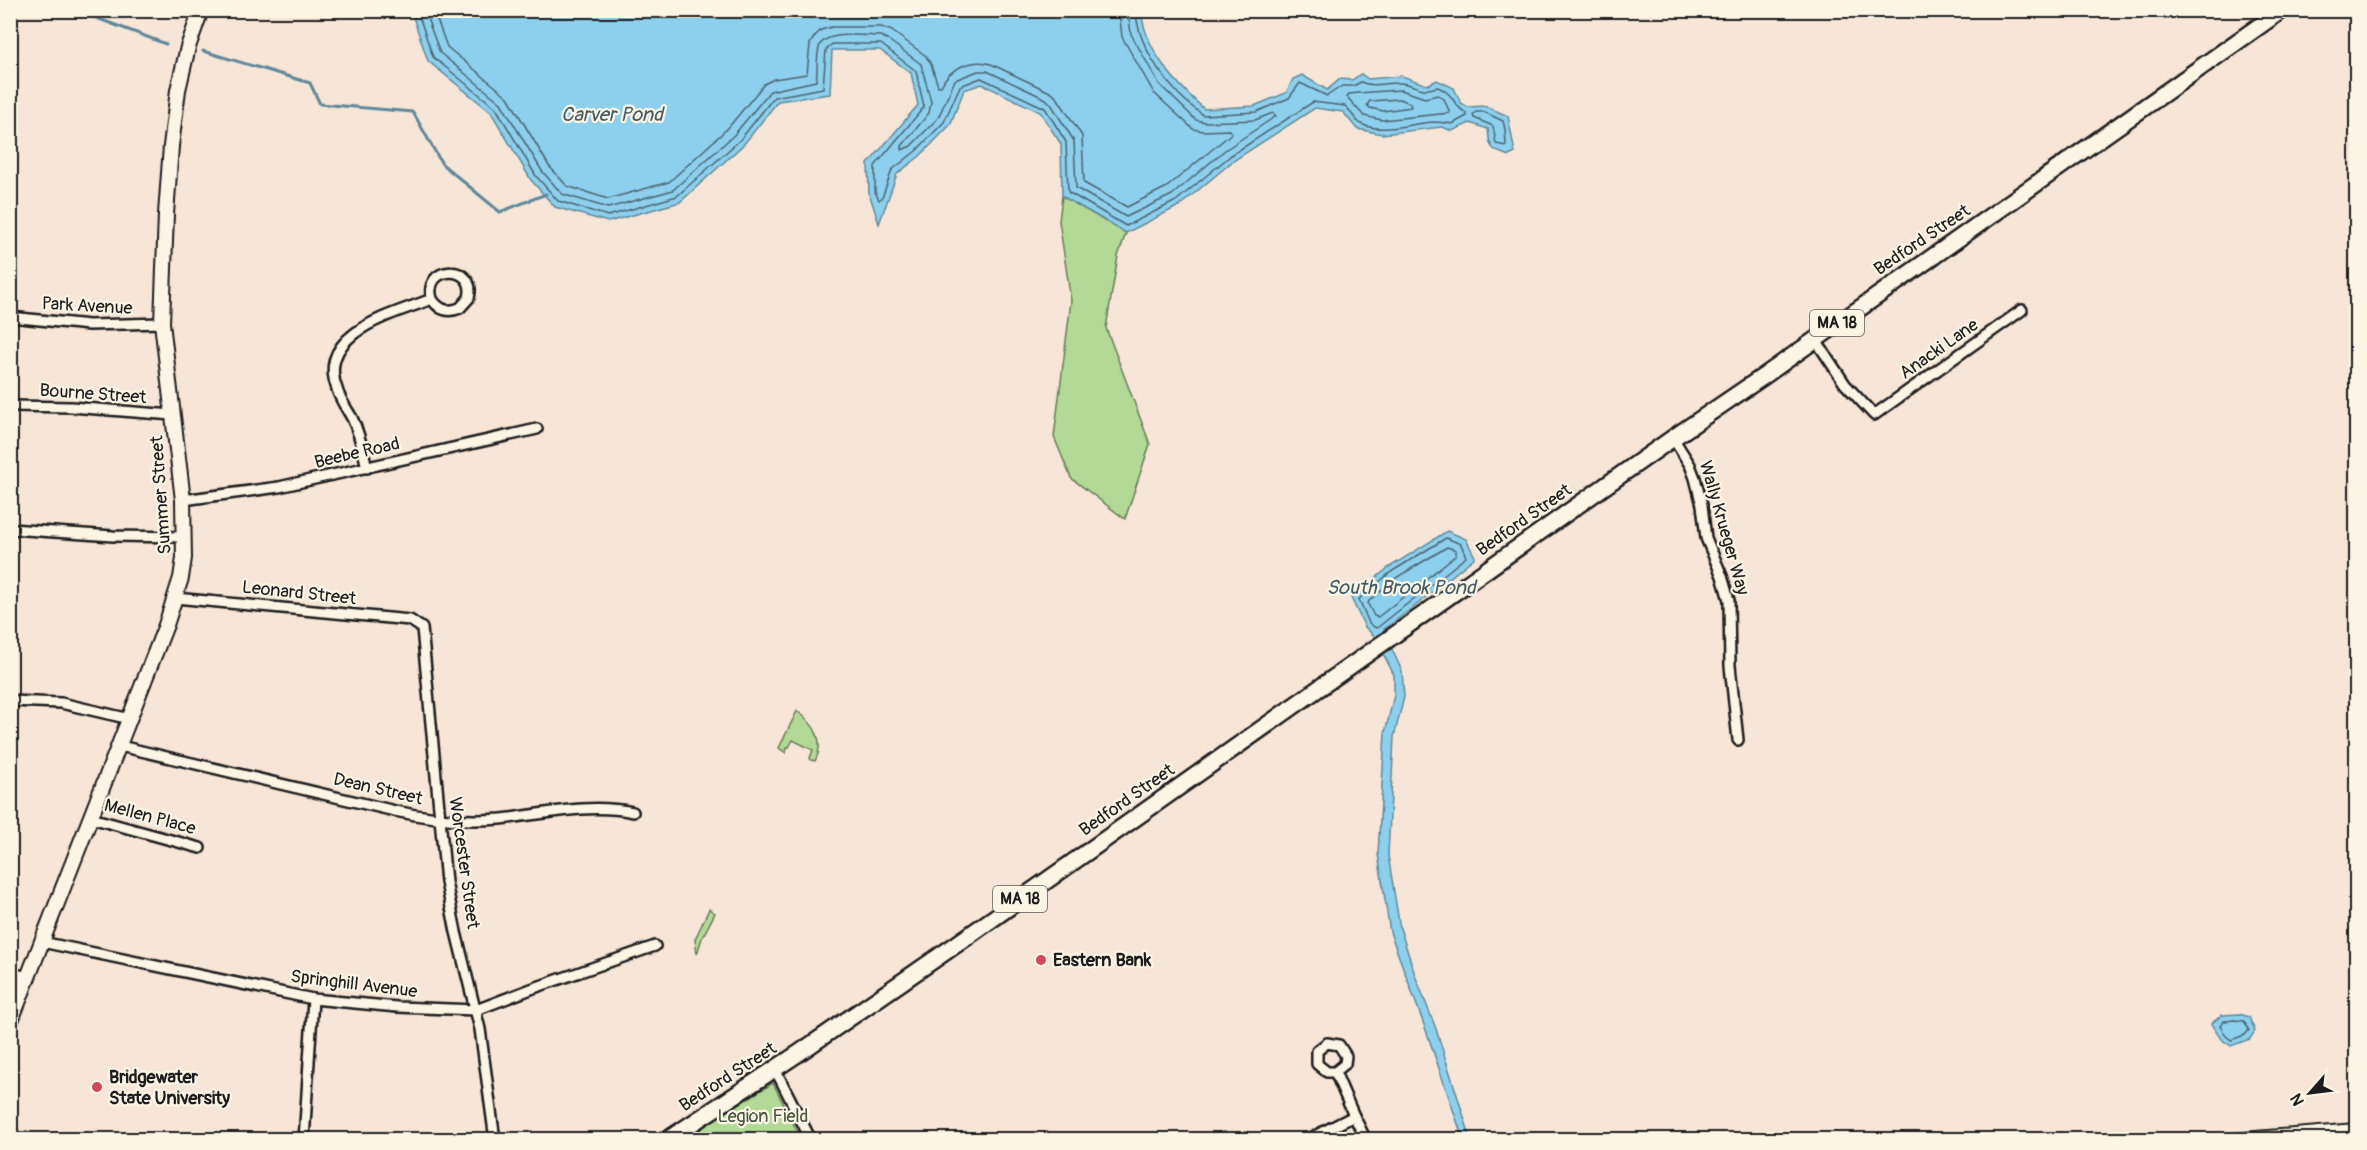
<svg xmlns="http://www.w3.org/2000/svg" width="2367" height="1150" font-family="Pangolin,sans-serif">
	<rect width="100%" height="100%" fill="#f7e6d8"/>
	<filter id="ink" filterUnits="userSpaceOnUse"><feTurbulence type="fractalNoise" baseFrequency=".0167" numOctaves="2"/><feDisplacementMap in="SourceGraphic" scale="12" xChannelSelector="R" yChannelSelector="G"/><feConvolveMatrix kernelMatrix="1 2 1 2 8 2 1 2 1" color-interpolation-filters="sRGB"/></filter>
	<g filter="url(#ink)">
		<g fill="#b2d995" stroke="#677a58" stroke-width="1.5">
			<path d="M1062,196l64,37 -8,23 -12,72 44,116 -25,75 -54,-41 -17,-41 17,-136 -12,-80z"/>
			<path d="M797,711c17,12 29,31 18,50l-4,-1 -1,-2 3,-8 -20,-10 -4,7h-2l-1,6 -7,-5z"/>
			<path d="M709,909l6,4 -13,25 -5,16 -2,-15z"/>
			<path d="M773,1083l28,56h-119z"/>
		</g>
		<g fill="#8cd0ee" stroke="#5f889a" stroke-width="1.5">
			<path d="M414,10l727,1c5,41 34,71 63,98l50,-3 32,-13 7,-14 9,-4 25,15 13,-11 12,1 9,-6 7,5 34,-3 25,9 10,-5 17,8 7,15 7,4 17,-1 23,10 7,37 -6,3c-19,-7 -19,-7 -21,-27l-18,-6 -18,8 -10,-4 -60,7 -25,-5 -14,-17 -28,-4 -82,53 -54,45 -53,27 -64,-37 -1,-52 -21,-32 -58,-28 -18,6 -14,35 -30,31 -23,18 -18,50 -10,-31 -1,-29 50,-59 -7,-32 -31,-23h-48l-2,44 -52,7 -34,43 -64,58 -72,20 -53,-15 -24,-27 -40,-68 -63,-51 -14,-41z"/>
			<path d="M1447,531l19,8 9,18 -61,50 -31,23 19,41 2,26 -10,40 -6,118 12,73 15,47 21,54 35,110h-8l-36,-106 -37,-101 -12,-78 7,-121 9,-38v-20l-20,-39 -9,-9 -14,-29 37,-30z"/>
			<path d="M2222,1015l18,-1 9,3 6,14 -5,8 -19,7 -10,-7 -10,-15z"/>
		</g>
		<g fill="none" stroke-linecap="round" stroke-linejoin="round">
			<g stroke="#496470" stroke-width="1.5">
				<path d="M420,10v9l13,38 63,51 40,68 22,25 50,15 69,-20 63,-56 34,-43 49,-9 3,-38 6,-6h49l35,27 8,36 -49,59v26l4,8 3,-2 10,-28 24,-19 28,-29 16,-36 21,-8 64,30 21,34 2,50 58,34 50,-25 54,-45 83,-54 32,4c6,5 10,15 16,18 28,13 62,-8 91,0l15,-8 -1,-3c-15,-9 -10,-18 -28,-26 -21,6 -20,-3 -38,-4 -13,-1 -27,5 -39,-1l-8,4h-11l-15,10 -27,-13 -11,15 -33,14 -53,3c-31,-21 -66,-67 -67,-105"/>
				<path d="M427,10v8l13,35 61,50 41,68 20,23 46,14 65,-18 61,-55 36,-44 46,-10c2,-10 0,-22 3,-33 4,-18 46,-12 61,-12l7,3 34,25 10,38 -2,11 -27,33v4l9,-4 27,-28 17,-38 23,-9h9l59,28 5,5 23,37 2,47 50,29 46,-22 53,-45 51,-34 -3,-3 -18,7 -50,2 -9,-2 -37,-36 -28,-50 -3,-24"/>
				<path d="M436,10v7l11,30 61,50 41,69 18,20 41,13 61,-17 59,-54 36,-44 10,-5 33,-5 3,-30 5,-8 6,-6 11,-3h49l11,4 34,25 5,8 7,22h3c8,-18 32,-28 50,-22l61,29 6,6 24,37 2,47 43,24 40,-20 65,-54 -3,-3 -26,1 -10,-2 -39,-36 -32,-56 -3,-27"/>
				<path d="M1401,90l24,8 13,-3 6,4 6,14 -68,7 -18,-4 -17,-19 2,-3c17,-2 34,-3 52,-4z"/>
				<path d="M1400,99l10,4 1,4 -28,4 -13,-3 -3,-3 3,-4z"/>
				<path d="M1476,112h8l19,9 2,8 1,17 -10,-2 -3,-18 -19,-8 -1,-4z"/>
				<path d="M1446,538l15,6 5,13 -89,71 -3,-1 -5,-4 -10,-24 32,-27z"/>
				<path d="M1447,547l9,3v5l-78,62 -4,-1 -6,-12 1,-3 27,-23z"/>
				<path d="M2234,1020l10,1 5,9 -4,5 -14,5 -5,-4 -6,-11 4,-4z"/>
			</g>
			<g stroke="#5f889a" stroke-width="3">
				<path d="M75,10l91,34"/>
				<path d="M203,51l107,32 10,21 93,8 29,52 58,48 46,-18"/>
			</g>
			<defs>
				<g id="minor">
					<path d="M10,317l79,8 73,-2"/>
					<path d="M1815,339l30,45 29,31 148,-105"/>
					<path d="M10,406l61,1 102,8"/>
					<path d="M1673,438l17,27 5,13 7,27 4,33 16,38 7,24 1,66 8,74"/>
					<path d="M367,468c-4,-17 -7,-34 -15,-50 -5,-9 -12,-18 -15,-29 -22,-57 57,-75 95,-90 7,11 16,14 28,9l9,-10c9,-35 -47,-34 -37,1"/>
					<path d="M183,500l96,-13 258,-58"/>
					<path d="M10,529l103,7 70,1"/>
					<path d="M175,598l235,22 12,8 24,254 10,50 24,97 15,111"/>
					<path d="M10,701l51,2 69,16"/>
					<path d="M120,746l275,65c36,8 70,11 106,8 44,-5 88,-16 132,-7"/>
					<path d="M91,818l109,30"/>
					<path d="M42,942l271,57 84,8 79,3 55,-21 124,-43"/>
					<path d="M10,973l19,4"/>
					<path d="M775,1069l36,71"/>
					<path d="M1335,1072l10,-8 1,-8 -7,-11 -12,-2 -10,8v13l10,8h8l19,44"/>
					<path d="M304,1140l9,-141"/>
					<path d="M1307,1140l47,-24 12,24"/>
				</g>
				<g id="tertiary">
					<path d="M10,1126l3,14"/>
					<path d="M2231,1140l125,-10"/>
				</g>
				<path id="secondary" d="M10,1023l156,-398 15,-47 3,-20 -1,-58 -21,-177 4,-109 5,-68 7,-56 10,-43 13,-37"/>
				<path id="primary" d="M667,1140l132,-87 165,-114 709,-501 91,-62 518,-366"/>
			</defs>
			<use href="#minor" stroke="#1c1c1c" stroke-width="14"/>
			<use href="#tertiary" stroke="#1c1c1c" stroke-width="16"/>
			<use href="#secondary" stroke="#1c1c1c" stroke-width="18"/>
			<use href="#primary" stroke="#1c1c1c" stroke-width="20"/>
			<use href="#minor" stroke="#fcf5e5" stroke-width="9"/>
			<use href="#tertiary" stroke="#fcf5e5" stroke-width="12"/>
			<use href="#secondary" stroke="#fcf5e5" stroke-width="14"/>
			<use href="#primary" stroke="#fcf5e5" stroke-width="15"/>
		</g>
	</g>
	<g fill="#d1495b" stroke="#fcf5e5" stroke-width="2">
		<circle cx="1041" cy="960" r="6"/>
		<circle cx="97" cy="1087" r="6"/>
	</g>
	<g text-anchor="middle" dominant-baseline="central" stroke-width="4.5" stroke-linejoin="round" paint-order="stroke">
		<g fill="#fcf5e5" stroke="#5f5d58" stroke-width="1.5">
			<rect x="1810" y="310" width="54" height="26" rx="4.5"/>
			<rect x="993" y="886" width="54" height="26" rx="4.5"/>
		</g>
		<g font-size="16" font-weight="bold" fill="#1c1c1c">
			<text x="1837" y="323">MA 18</text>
			<text x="1020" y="899">MA 18</text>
		</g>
		<g font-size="18" fill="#1c1c1c" stroke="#fcf5e5">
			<text transform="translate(1922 240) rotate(-34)">Bedford Street</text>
			<text transform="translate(87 306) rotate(3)">Park Avenue</text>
			<text transform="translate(1939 349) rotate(-35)">Anacki Lane</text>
			<text transform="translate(93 394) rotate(4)">Bourne Street</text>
			<text transform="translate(357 453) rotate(-13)">Beebe Road</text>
			<text transform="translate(161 495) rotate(-94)">Summer Street</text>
			<text transform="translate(1524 520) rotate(-35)">Bedford Street</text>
			<text transform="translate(1724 528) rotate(74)">Wally Krueger Way</text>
			<text transform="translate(299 593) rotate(6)">Leonard Street</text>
			<text transform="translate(378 789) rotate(13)">Dean Street</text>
			<text transform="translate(1127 800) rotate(-35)">Bedford Street</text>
			<text transform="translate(150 817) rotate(15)">Mellen Place</text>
			<text transform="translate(464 863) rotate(82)">Worcester Street</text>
			<text transform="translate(354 984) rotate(7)">Springhill Avenue</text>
			<text transform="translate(728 1077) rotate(-33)">Bedford Street</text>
		</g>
		<g font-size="18" font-weight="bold" fill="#1c1c1c" stroke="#fcf5e5" text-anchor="start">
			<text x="1053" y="960">Eastern Bank</text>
			<text x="109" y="1077">Bridgewater<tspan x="109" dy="21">State University</tspan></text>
		</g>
		<g font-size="18" fill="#495540" stroke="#fcf5e5">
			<text x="763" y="1116">Legion Field</text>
		</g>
		<g font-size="20" font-style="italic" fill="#435b66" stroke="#fcf5e5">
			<text x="612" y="114">Carver Pond</text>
			<text x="1401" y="587">South Brook Pond</text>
		</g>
	</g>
	<rect width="2367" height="1150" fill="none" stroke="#fcf5e5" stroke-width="36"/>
	<rect x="18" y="18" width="2331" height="1114" fill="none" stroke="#1c1c1c" stroke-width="2" filter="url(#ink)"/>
	<g transform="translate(2310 1093) rotate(242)" stroke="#fcf5e5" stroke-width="4.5" paint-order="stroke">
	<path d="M0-4.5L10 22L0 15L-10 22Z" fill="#1c1c1c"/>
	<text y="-9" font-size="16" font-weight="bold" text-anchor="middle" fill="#1c1c1c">N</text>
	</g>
</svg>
